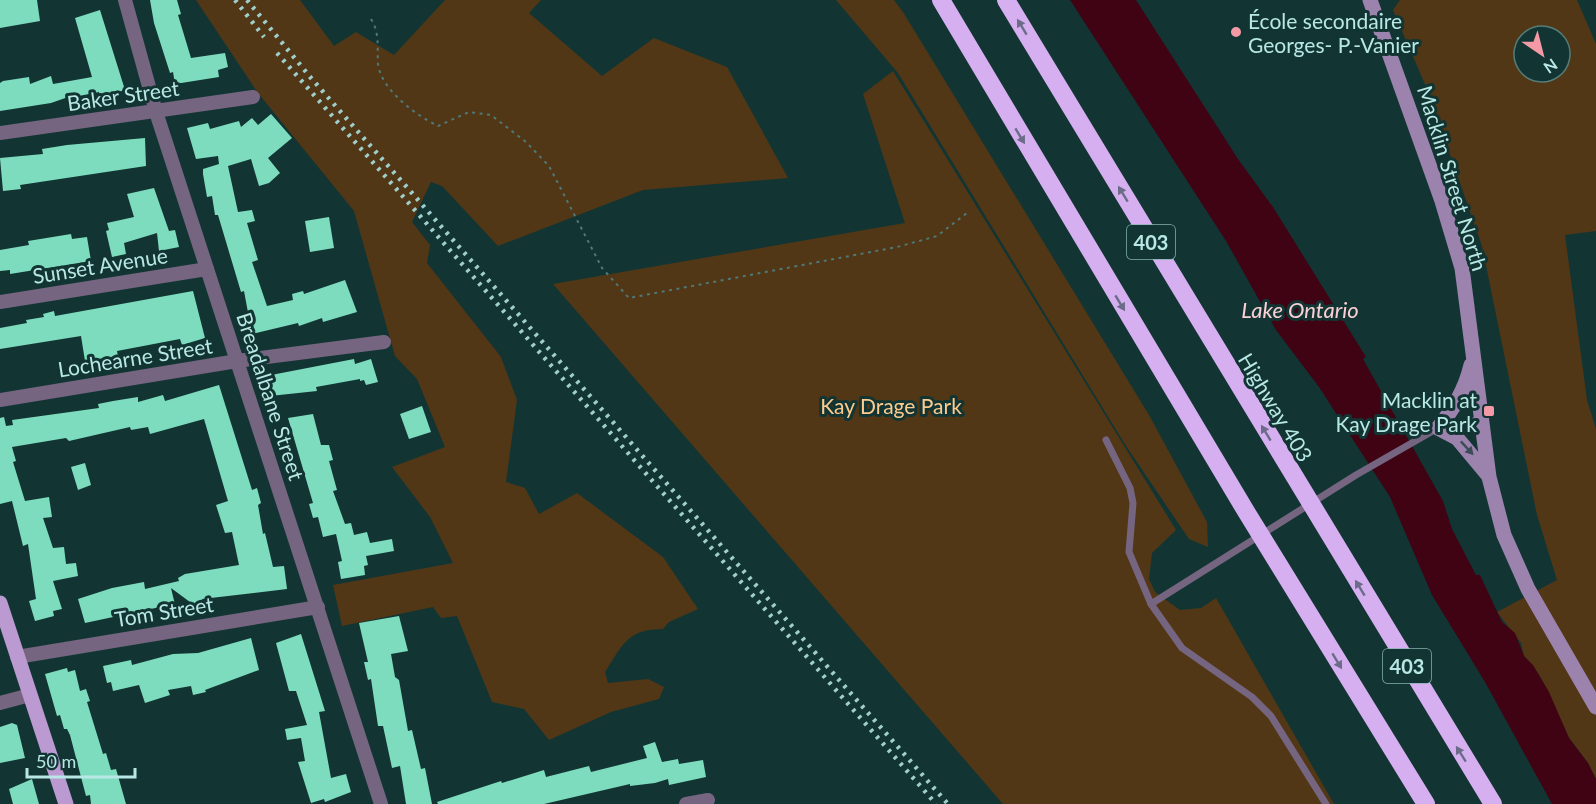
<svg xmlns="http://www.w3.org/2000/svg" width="1596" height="804" font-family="Lato,sans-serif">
	<rect width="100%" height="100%" fill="#123533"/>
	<g fill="#513716" fill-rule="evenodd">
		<path d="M196,0h104l34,46 22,-14 38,23 51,-55h96l-12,13 73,63 52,-38 73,29 61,111 -145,12 -145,56 -56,-60 -11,-4 -19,40 18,23 -3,18 74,94 16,43 -11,82 19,6 14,26 38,-21 86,64 35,52 -29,13 -6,7c-35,0 -40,15 -58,43l3,11 40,-4 16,8 -5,12 -48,13 -62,28 -25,-31 -32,-7 -35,-86 -16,2 -8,-11 -91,19 -9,-41 120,-22 -23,-46 -38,-50 53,-20 -28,-68 -22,-23 -41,-145 -96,-118z"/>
		<path d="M836,0h58l9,12 246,403 58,107 1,25 -19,-8 -63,-93 -228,-373z"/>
		<path d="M1400,0h177l19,44v187l-31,4 22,165 9,29v350l-8,-16 -19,-25 -29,-62 -16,-20 -3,-13 -24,-31 60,-32 -20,-65 -55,-269 -55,-157 -34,-79zM1524,36h36v36h-36z"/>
		<path d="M893,71l283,459 -24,23 -3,26 6,13 25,18 21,-2 15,-10 118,206h-331l-450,-520 352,-61 -42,-129z"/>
	</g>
	<path fill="#3f0314" d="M1070,0h66l102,159 35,48 93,150 -3,2 80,142 9,28 24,46h4l22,47 13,11 9,23 9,9 16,27 20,46 19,25 8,16v25h-44l-67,-122 -53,-87 -42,-98 -71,-110 -43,-57 -50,-89z"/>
	<g fill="#7edcbe">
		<path d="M0,0h37l3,21 -40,7z"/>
		<path d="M150,0h27l4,14 -3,1 13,43 34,-5 3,14 -10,3 1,7 -44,7 -2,-12 -3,1 -16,-50z"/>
		<path d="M100,10l25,80 -25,8 -1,-6 -25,5v-2l-23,8 -51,8v-28l3,-2 26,-4 1,7 21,-8 2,8 39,-7 -17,-59z"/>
		<path d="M271,114l21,24 -24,20 12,15 -11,10 -10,3 -8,-27 -23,7 10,46 14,-2 3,11 -8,2 11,37 -6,2 15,44 26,-6 -1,-6 11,-3 1,3 41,-14 12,32 -34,10 -1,-4 -23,8 -1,-3 -46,11 -8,-43 -3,1 -23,-77h-3l-3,-19 -5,1 -4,-23v-5l16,-5 -1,-8 -22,3 -9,-31 21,-5 2,6 29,-8 2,6 11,-9 6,7z"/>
		<path d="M145,138l1,28 -126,19 1,4 -18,2 -3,-33 43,-4 -1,-5 25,-4z"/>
		<path d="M154,188l15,43 6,-1 4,17 -20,4 -2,-18 -33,10 2,11 -14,3 -6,-26 3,-1 -2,-7 27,-6 -7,-23z"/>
		<path d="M329,217l5,31 -24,4 -5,-31z"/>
		<path d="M71,234l1,5 15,-2 4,24 -81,13v-4l-10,1v-21l29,-5 -1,-4z"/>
		<path d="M193,291l12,47 -23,7 -2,-6 -63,12 1,5 -33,5 -4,-25 -81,13v-21l27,-5 -1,-3 18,-3 -1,-3 11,-3 1,5z"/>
		<path d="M354,359l1,5 16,-5 7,23 -12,3 -2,-5 -4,1v-2l-44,8 1,4 -47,5 -4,-20z"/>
		<path d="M219,385l33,105 5,-2 4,15 -3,2 5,29 2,-1 8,34 11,-1 3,23 -85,10 1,3 -9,3 -23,-17 5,21 -15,4 -1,-6 -75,16 -7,-24 34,-11 32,-6 1,7 34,-8 -1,-3 7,-4 54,-9 -7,-33 -7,1 -9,-28 12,-4 -24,-82 -54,15 -2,-7 -17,3 -1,-3 -61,14 -3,-3 -54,9 4,14 -3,1 12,39 24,-4 3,20 -9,1 10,30 11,-1 2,17 10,-1 2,13 -25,5 9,28 -9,2 1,5 -19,5 -6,-20 7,-2 -8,-55 -5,2 -11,-45 -12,3v-86l4,-1 2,9 7,-1 -1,-5 87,-12 -1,-4 15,-3 25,-4v5l25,-7 2,6z"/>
		<path d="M422,406l9,26 -22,7 -9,-25z"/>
		<path d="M313,414l8,31h8l4,15 -4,1 8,29 -4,1 12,33 6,-1 3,12 13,-3 3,11 22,-4 2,12 -28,5 2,9 -4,1 1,9 -24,4 -3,-17 4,-1 -6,-27 -13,3 -5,-20 -5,1 -4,-14 4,-1 -25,-85z"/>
		<path d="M85,463l6,22 -13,5 -7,-23z"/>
		<path d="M399,616l9,35 -17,3 4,23 4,3 9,51 4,-1 9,39 4,-1 7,36h-26l-6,-38 -8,2 -9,-42h-5l-7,-47 -3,1 -4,-18h4l-9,-39z"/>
		<path d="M301,634l24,77 -6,1 12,66 15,-4 5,18 -26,10 -1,-3 -13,4 -13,-41 7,-1 -4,-23 -14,2 -2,-11 22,-4 -11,-34h-7l-13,-48z"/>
		<path d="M251,638l8,32 -54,20 1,2 -13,3 -2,-9 -23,4 2,5 -25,8 -6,-18 -26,6 -2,-9 -4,1 -4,-17 28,-6 1,5 41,-11 25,-1z"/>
		<path d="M67,668l1,4 7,-2 5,21 6,-2 4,12 -3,1 16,52 3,-1 5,17 5,-1 10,35h-35l-1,-9 -4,1 -16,-61 -3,-6h-3l-4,-14 -3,1 -12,-42z"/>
		<path d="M12,723l5,2 8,33 -25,5v-36z"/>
		<path d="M655,742l7,20 16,-3 1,5 24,-4 3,17 -37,8 -1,-6 -13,4 -25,3v-2l-86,20h-106l-1,-2 64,-21 1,2 42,-13 2,7 43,-11 2,6 56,-14 -4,-12z"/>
		<path d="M32,779l7,25h-26l-4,-15z"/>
	</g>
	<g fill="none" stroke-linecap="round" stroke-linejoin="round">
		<path stroke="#507876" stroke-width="2" stroke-dasharray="3 4.5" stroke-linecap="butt" d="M371,19c9,14 6,29 7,45 3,26 39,52 60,62l31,-14 22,3 35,27 23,24 53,102 27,30 268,-51 40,-11 30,-23"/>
		<g stroke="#756580" stroke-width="7">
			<path d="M1106,440l24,48 3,15 -4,49 22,52 31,44 70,49 19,19 55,88"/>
			<path d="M1151,604l205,-129 68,-39 14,-8 44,-9"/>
		</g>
		<g stroke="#756580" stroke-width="14">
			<path d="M125,0l31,112 225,692"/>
			<path d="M0,133l253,-36"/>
			<path d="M0,302l207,-33"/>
			<path d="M0,400l237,-39 147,-19"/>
			<path d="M17,657l301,-50"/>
			<path d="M0,703l30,-8"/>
			<path d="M686,804l22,-4"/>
		</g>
		<g stroke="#9c83ae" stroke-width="15">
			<path d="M1370,0l72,201 20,67 27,209 15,58 24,54 68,118"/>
			<path d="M1471,365c-6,25 -17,43 -33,63l19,10 30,36"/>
		</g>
		<path stroke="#ba9ad1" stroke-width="15" d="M0,603l66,201"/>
		<g stroke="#d6aff1" stroke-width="18">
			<path d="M941,0l306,513 179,291"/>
			<path d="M1006,0l487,804"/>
		</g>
		<g stroke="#a0cecb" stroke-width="4.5" stroke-dasharray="3 6" stroke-linecap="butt">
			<path d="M235,0l29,37"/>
			<path d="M247,0l64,78 637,726"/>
			<path d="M277,53l659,751"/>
		</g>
	</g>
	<defs><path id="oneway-solid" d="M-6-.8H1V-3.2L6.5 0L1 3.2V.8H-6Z" transform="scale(1.5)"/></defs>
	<g fill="#6a6c88">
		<use href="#oneway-solid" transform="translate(1022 27) rotate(-121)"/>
		<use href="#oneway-solid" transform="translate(1020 136) rotate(59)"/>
		<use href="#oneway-solid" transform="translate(1123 194) rotate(-121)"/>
		<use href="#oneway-solid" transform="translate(1120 303) rotate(59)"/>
		<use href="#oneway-solid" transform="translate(1266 433) rotate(-121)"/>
		<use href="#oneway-solid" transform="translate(1360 588) rotate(-121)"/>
		<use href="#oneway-solid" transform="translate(1337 661) rotate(59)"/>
		<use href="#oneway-solid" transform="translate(1461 754) rotate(-122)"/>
	</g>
	<use fill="#3b4c58" href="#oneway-solid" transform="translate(1467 448) rotate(47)"/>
	<g fill="#f49aa6" stroke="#123533" stroke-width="2">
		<circle cx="1236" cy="32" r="6"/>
		<rect x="1483" y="405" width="12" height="12" rx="3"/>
	</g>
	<g text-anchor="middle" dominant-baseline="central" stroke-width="6" stroke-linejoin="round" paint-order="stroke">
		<g fill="#123533" stroke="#86b2b0" stroke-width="1.5">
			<rect x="1127" y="225" width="48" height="34" rx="4.5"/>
			<rect x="1383" y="649" width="48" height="34" rx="4.5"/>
		</g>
		<g font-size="20" font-weight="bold" fill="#b8e8e5">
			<text x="1151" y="242">403</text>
			<text x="1407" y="666">403</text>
		</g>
		<g font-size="21" fill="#b8e8e5" stroke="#123533" text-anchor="start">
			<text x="1248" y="20">École secondaire<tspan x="1248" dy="24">Georges- P.-Vanier</tspan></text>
			<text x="1477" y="399" text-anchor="end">Macklin at<tspan x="1477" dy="24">Kay Drage Park</tspan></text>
		</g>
		<g font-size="21" fill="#b8e8e5" stroke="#123533">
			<text transform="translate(123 95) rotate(-8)">Baker Street</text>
			<text transform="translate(1453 178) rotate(73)">Macklin Street North</text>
			<text transform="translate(100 265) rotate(-9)">Sunset Avenue</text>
			<text transform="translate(135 357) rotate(-9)">Lochearne Street</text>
			<text transform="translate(271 396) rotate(72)">Breadalbane Street</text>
			<text transform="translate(1276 407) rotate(59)">Highway 403</text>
			<text transform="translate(164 611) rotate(-9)">Tom Street</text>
		</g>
		<g font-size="21" fill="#fdcb8e" stroke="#123533">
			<text x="891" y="405">Kay Drage Park</text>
		</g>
		<g font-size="22" font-style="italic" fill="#fbd0d4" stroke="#123533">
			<text x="1300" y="309">Lake Ontario</text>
		</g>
	</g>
	<g transform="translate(1542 54) rotate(145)"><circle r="28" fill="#123533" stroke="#547d7a" stroke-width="1.5"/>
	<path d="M0-4.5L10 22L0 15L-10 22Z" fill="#f49aa6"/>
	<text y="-9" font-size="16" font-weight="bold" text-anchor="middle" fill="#b8e8e5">N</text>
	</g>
	<path d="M27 768v9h108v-9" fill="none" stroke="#b8e8e5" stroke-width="3"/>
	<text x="36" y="768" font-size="18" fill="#b8e8e5" stroke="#123533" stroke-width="4.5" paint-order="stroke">50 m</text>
</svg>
